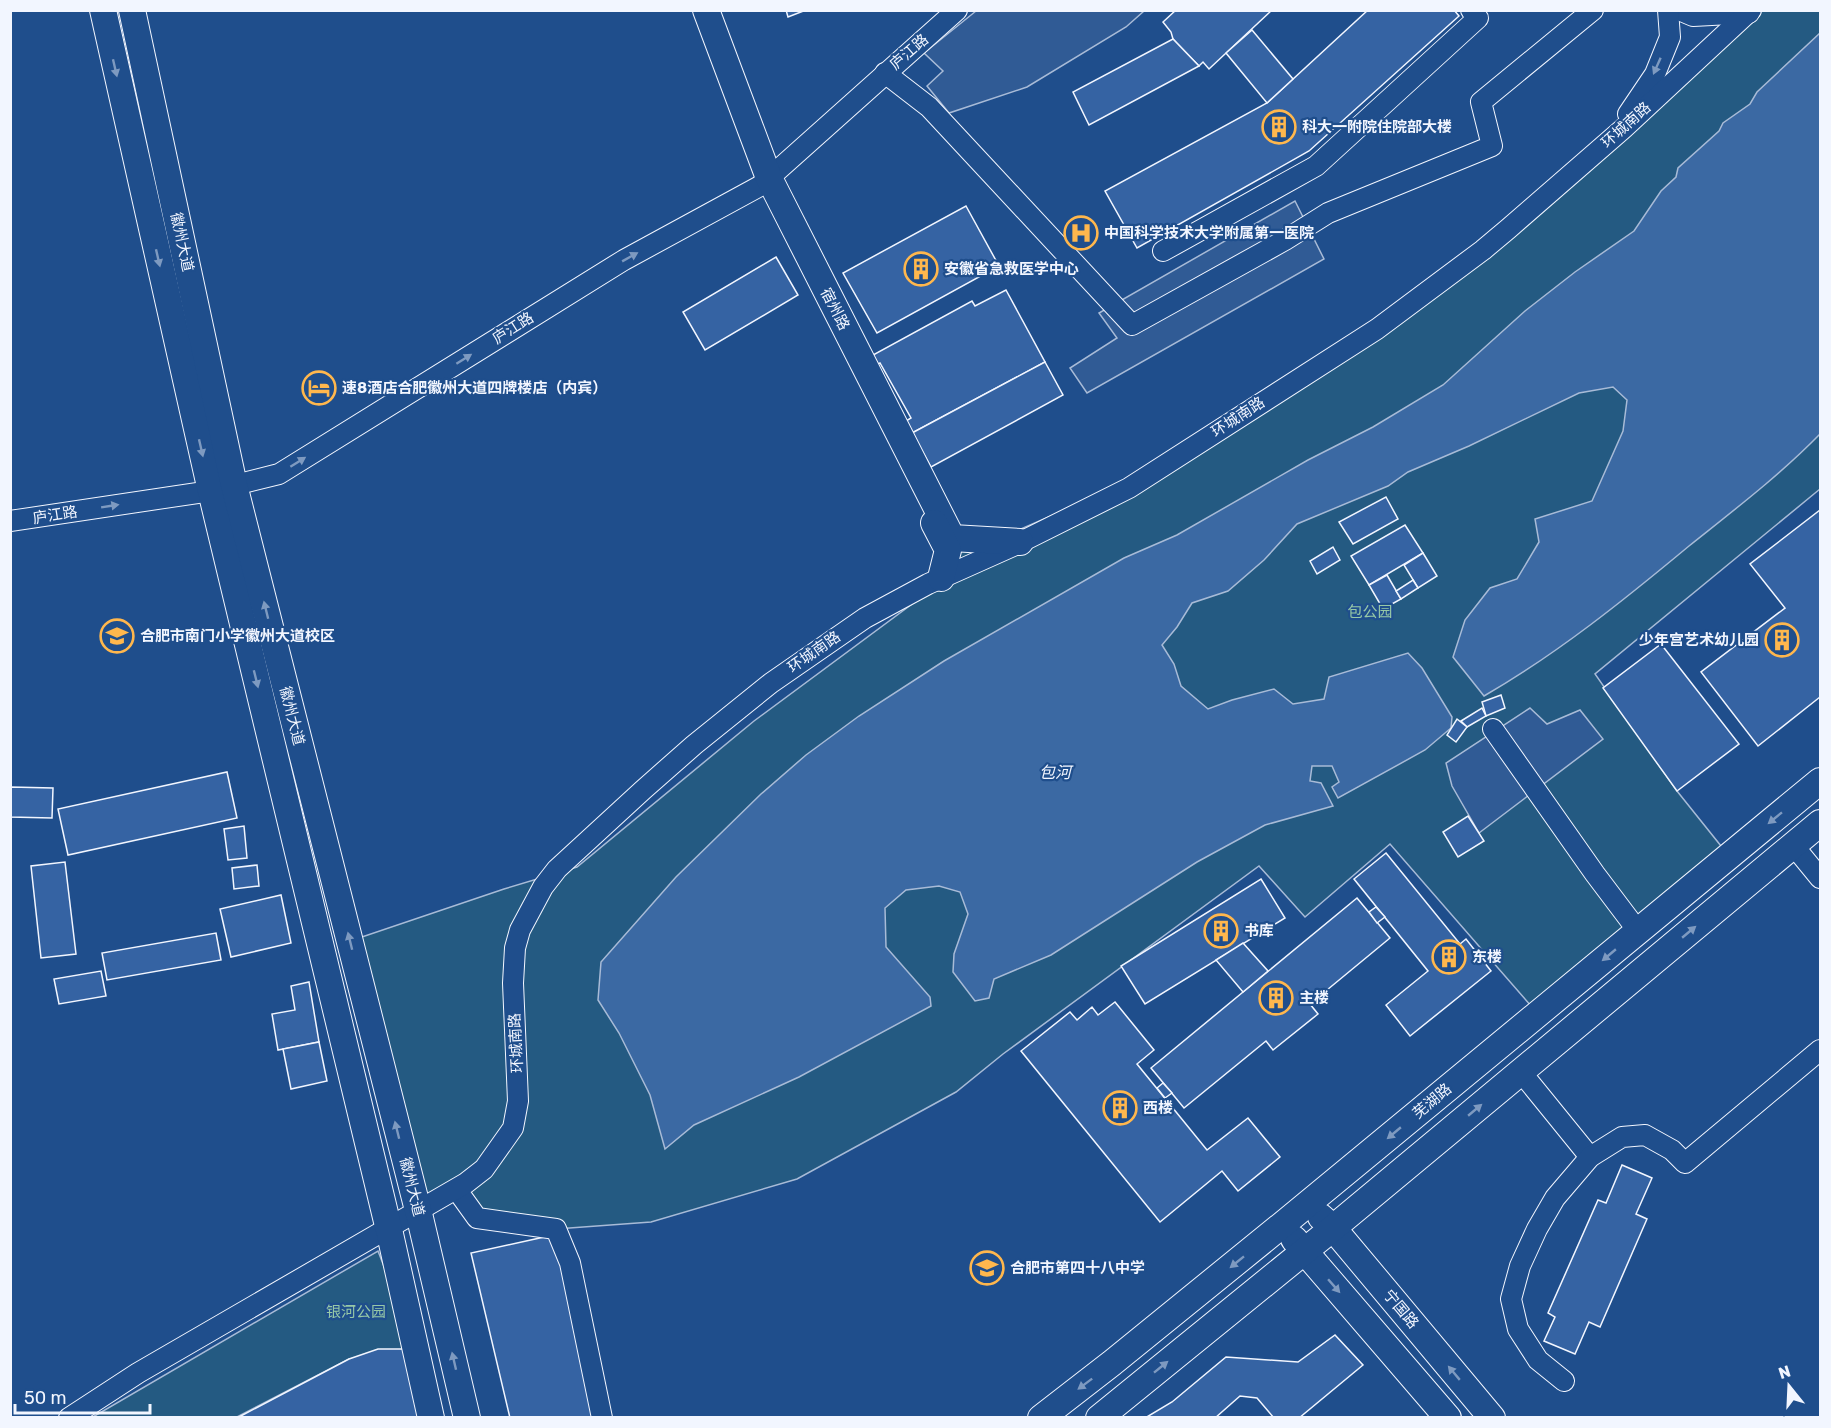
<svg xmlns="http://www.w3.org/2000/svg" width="1831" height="1428" font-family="Rubik,'Noto Sans SC',sans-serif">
	<rect width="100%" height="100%" fill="#1f4e8c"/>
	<g fill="#245a82" stroke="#a8bbd7" stroke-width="1.5">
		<path d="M1743,11h77v478l-225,185 82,117 52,65 -191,158 -148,-170 -85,73 -46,-51 -256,188 -47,38 -159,87 -146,43 -95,7 -79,-11 -18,-25 -39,25 -70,-277 154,-52 73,-22 177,-146 181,-134 20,-45 66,-13 117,-51 192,-113 243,-199z"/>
		<path d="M378,1251l38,98 -67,10 -112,58 -146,1z"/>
	</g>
	<g fill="#305b95" stroke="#a8bbd7" stroke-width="1.5">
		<path d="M976,11v-1l168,1 -18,16 -99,60 -78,26 -22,-27 16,-15 -19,-18z"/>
		<path d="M1295,201l29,58 -237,134 -17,-25 47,-30 -18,-25z"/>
		<path d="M1530,708l17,16 33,-14 23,29 -124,94 -27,-47 -6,-23z"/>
	</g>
	<path fill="#3b69a3" stroke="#a8bbd7" stroke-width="1.5" d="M1820,33v401c-40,41 -86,76 -131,112 -65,54 -132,108 -205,150l-31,-39 12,-37 25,-32 27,-9 22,-37 -4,-23 57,-18 31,-70 4,-31 -14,-13 -34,6 -110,53 -61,26 -20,14 -91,38 -33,36 -36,31 -36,12 -15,24 -15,18 12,19 7,22 27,23 24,-9 42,-11 19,15 31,-5 5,-22 79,-24 14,15 30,49 -1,11 -26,22 -87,48 -6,-11 7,-5 -7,-16h-20l-2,15 11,2 12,23 -68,19 -68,37 -146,93 -57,24 -5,19 -14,3 -22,-29 1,-18 14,-40 -8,-22 -21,-6 -33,4 -21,18 1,39 44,50 1,9 -132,71 -105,48 -29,24 -15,-54 -31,-62 -21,-33 3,-38 75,-85 85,-83 45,-39 53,-39 85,-55 180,-103 53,-23 131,-75 65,-33 70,-42 82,-74 50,-39 59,-41 27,-40 15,-14 2,-9 41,-37 4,-8 27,-19 7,-12z"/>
	<g fill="#3563a3" stroke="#f2f6ff" stroke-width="1.5">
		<path d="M786,10h20l-18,7z"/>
		<path d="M1176,10h96l-63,59 -6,-7 -4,4 -26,-27 -2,-7 -8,-10z"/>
		<path d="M1368,10h86l5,6 -150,135 -172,97 -32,-57 162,-88z"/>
		<path d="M1252,30l41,49 -26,24 -41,-50z"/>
		<path d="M1173,39l26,27 -110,59 -16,-33z"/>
		<path d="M966,206l33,60 -122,67 -34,-60z"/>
		<path d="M776,257l22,38 -93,55 -22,-38z"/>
		<path d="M1006,290l39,72 -133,71 -6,-12 5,-3 -31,-55 -2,1 -5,-9 99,-54 3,5z"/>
		<path d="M1045,362l18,33 -132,72 -19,-34z"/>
		<path d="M1386,497l12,22 -45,25 -14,-22z"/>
		<path d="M1820,510v187l-62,49 -57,-74 84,-64 -35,-44z"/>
		<path d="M1405,525l18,28 -54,32 -18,-29z"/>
		<path d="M1333,547l7,13 -23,14 -7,-13z"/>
		<path d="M1423,553l14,23 -19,12 -14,-23z"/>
		<path d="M1387,575l14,24 -18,10 -14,-24z"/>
		<path d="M1413,580l5,8 -17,11 -5,-8z"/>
		<path d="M1661,644l78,100 -62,47 -74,-103z"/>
		<path d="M1501,695l4,13 -19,8 -4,-14z"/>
		<path d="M1482,708l4,8 -19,11 -6,-6z"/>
		<path d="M1457,719l10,8 -11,15 -9,-7z"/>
		<path d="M227,772l10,46 -169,37 -10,-46z"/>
		<path d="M10,787l43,1 -1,30 -42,-1z"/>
		<path d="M1468,816l16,25 -26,16 -15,-25z"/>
		<path d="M244,826l3,32 -19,2 -4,-31z"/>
		<path d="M1386,853l74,91 6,-5 25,32 -81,65 -24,-31 42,-34 -74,-92z"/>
		<path d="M65,862l11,92 -35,4 -10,-92z"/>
		<path d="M257,865l2,21 -25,3 -2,-21z"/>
		<path d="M1261,879l24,39 -140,86 -24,-38z"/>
		<path d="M281,895l10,48 -60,14 -11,-48z"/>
		<path d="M1357,898l33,40 -80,66 8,10 -45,36 -7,-9 -82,67 -33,-40z"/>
		<path d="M1376,907l9,10 -8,6 -8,-11z"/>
		<path d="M216,933l5,27 -114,20 -5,-27z"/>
		<path d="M1243,943l25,28 -25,21 -27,-32z"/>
		<path d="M101,971l5,25 -47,8 -5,-25z"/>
		<path d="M309,982l10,60 -41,8 -6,-36 23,-4 -4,-24z"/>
		<path d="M1115,1002l39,48 -17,14 70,86 41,-32 32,39 -42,34 -16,-20 -62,51 -139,-171 49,-39 7,8 15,-13 6,8z"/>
		<path d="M319,1042l8,39 -36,8 -8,-40z"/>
		<path d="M1163,1083l9,10 -7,5 -8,-10z"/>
		<path d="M1622,1165l30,13 -16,36 11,5 -47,108 -11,-5 -14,32 -31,-13 11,-24 -7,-4 50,-113 8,3z"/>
		<path d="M558,1234l37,184h-85l-39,-165z"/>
		<path d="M1335,1335l28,30 -64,53h-25l-17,-20 -17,-2 -25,22h-70l27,-16 54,-45 72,5z"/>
		<path d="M378,1349h38l15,69h-194l112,-59z"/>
	</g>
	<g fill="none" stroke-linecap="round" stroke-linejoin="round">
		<defs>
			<g id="minor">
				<path d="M1679,10l14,6 56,-3"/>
				<path d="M885,73l44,34 203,218 153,-85 43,-27 164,-67 -11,-44 112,-92"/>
				<path d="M1628,114l27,-40 15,-37 -2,-27"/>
				<path d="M1163,251l153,-85 162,-148 -7,-8"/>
				<path d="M10,521l201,-30 68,-17 345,-214 136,-74 197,-176"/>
				<path d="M1493,729l102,145 43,57"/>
				<path d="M1793,845l27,33"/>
				<path d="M1521,1072l69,85"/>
				<path d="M459,1193l18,25 79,11 14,34 32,155"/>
				<path d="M1564,1381l-26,-21 -20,-31 -7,-30 9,-33 17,-37 18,-31 35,-41 32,-20 23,-2 27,15 13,13 135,-113"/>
				<path d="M69,1418l69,-45 328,-190 18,-14 29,-41 5,-27 -5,-118 2,-35 5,-18 23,-43 14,-18 86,-79 51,-45 77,-62 94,-65 63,-34 85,-38 116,-58 248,-159 106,-79 25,-21 116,-101 127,-118"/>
			</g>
			<g id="major">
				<path d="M103,10l108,481 179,743 41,184"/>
				<path d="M132,10l102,475 186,733 47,200"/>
				<path d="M706,10l63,168 183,360 68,4"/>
				<path d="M934,523l14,27 -7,28"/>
				<path d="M1321,1217l12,11 159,190"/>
				<path d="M1294,1239l154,179"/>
				<path d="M1041,1418l71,-55 170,-138 538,-444"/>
				<path d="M1099,1418l234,-190 487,-405"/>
			</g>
		</defs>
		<use href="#minor" stroke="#f2f6ff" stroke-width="22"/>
		<use href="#major" stroke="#f2f6ff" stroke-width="28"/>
		<use href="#minor" stroke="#1f4e8c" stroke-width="20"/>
		<use href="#major" stroke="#1f4e8c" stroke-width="26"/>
	</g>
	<defs><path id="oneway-solid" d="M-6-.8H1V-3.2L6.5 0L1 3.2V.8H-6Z" transform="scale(1.5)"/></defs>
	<g fill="#7e9ac0">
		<use href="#oneway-solid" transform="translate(1657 66) rotate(114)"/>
		<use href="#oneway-solid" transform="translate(115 68) rotate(77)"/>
		<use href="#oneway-solid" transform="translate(630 257) rotate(-29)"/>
		<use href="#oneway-solid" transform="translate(158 258) rotate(77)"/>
		<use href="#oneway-solid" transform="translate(464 359) rotate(-32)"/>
		<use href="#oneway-solid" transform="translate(201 448) rotate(77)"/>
		<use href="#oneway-solid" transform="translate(298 462) rotate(-32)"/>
		<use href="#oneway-solid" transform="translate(110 506) rotate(-9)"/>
		<use href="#oneway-solid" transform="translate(266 610) rotate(-104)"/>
		<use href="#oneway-solid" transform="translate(256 679) rotate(76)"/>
		<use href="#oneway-solid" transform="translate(1775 818) rotate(141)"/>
		<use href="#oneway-solid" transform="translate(1689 932) rotate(-40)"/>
		<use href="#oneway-solid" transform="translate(350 941) rotate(-104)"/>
		<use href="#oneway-solid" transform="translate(1609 955) rotate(140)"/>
		<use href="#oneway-solid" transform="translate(1475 1110) rotate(-40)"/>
		<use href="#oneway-solid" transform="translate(397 1130) rotate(-104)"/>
		<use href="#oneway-solid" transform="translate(1394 1133) rotate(140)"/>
		<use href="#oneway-solid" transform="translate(1237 1262) rotate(141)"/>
		<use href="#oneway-solid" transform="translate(1334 1286) rotate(49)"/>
		<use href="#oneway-solid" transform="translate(454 1361) rotate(-103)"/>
		<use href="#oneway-solid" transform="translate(1161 1367) rotate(-39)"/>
		<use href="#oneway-solid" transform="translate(1454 1373) rotate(-130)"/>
		<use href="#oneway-solid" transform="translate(1085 1384) rotate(143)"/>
	</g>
	<defs>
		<symbol id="building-ring" viewBox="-11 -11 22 22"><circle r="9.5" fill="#1f4e8c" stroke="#ffb74d" stroke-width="1.5"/><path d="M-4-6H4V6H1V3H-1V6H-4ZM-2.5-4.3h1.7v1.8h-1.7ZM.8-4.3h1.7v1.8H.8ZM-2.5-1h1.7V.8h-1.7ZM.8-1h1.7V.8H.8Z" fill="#ffb74d"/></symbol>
		<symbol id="hospital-ring" viewBox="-11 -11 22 22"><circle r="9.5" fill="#1f4e8c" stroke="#ffb74d" stroke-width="1.5"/><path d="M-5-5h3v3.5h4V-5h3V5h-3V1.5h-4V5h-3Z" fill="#ffb74d"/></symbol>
		<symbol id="hotel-ring" viewBox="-11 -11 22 22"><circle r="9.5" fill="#1f4e8c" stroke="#ffb74d" stroke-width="1.5"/><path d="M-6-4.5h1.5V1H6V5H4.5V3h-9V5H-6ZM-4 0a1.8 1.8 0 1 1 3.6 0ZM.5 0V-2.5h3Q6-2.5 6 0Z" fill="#ffb74d"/></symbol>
		<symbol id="school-ring" viewBox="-11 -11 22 22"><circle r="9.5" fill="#1f4e8c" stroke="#ffb74d" stroke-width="1.5"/><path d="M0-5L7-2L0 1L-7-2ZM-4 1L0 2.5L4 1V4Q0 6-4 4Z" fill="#ffb74d"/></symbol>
	</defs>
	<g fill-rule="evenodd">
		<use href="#building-ring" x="1260" y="108" width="38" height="38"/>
		<use href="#hospital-ring" x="1062" y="214" width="38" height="38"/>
		<use href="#building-ring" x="902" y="250" width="38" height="38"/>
		<use href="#hotel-ring" x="300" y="369" width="38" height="38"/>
		<use href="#school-ring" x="98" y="617" width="38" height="38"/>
		<use href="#building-ring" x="1763" y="621" width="38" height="38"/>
		<use href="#building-ring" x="1202" y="912" width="38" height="38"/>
		<use href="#building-ring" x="1430" y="938" width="38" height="38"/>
		<use href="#building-ring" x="1257" y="979" width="38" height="38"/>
		<use href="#building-ring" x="1101" y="1089" width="38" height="38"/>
		<use href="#school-ring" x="968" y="1249" width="38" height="38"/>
	</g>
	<g text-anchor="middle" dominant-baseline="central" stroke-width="4.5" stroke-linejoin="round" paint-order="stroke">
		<g font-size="15" fill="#f2f6ff" stroke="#1f4e8c">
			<text transform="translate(909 52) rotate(-41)">庐江路</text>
			<text transform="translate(1626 125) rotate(-42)">环城南路</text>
			<text transform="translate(182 242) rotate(78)">徽州大道</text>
			<text transform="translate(835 309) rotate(63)">宿州路</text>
			<text transform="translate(513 328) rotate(-32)">庐江路</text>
			<text transform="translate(1238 417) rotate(-33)">环城南路</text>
			<text transform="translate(55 515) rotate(-9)">庐江路</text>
			<text transform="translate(814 652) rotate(-35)">环城南路</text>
			<text transform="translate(292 716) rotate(76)">徽州大道</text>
			<text transform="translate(516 1043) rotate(-93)">环城南路</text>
			<text transform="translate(1432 1101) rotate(-40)">芜湖路</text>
			<text transform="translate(412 1187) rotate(76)">徽州大道</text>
			<text transform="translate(1401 1309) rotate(50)">宁国路</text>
		</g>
		<g font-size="15" font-weight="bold" fill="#f2f6ff" stroke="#1f4e8c" text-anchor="start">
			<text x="1302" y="127">科大一附院住院部大楼</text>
			<text x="1104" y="233">中国科学技术大学附属第一医院</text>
			<text x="944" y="269">安徽省急救医学中心</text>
			<text x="342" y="388">速8酒店合肥徽州大道四牌楼店（内宾）</text>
			<text x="140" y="636">合肥市南门小学徽州大道校区</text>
			<text x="1759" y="640" text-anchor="end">少年宫艺术幼儿园</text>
			<text x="1244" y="931">书库</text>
			<text x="1472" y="957">东楼</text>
			<text x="1299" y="998">主楼</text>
			<text x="1143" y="1108">西楼</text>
			<text x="1010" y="1268">合肥市第四十八中学</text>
		</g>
		<g font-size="15" fill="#97c8a6" stroke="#1f4e8c">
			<text x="1370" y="612">包公园</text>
			<text x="356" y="1312">银河公园</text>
		</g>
		<g font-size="16" font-style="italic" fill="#f2f6ff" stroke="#1f4e8c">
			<text x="1055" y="772">包河</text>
		</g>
	</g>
	<rect width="1831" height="1428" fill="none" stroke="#f2f6ff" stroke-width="24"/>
	<g transform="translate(1789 1386) rotate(342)" stroke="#1f4e8c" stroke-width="4.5" paint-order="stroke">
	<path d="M0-4.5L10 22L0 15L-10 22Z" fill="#f2f6ff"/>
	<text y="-9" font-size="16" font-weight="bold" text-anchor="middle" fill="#f2f6ff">N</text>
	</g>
	<path d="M15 1404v9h135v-9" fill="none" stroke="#f2f6ff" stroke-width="3"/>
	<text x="24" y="1404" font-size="18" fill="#f2f6ff" stroke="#1f4e8c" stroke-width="4.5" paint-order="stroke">50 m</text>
</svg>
